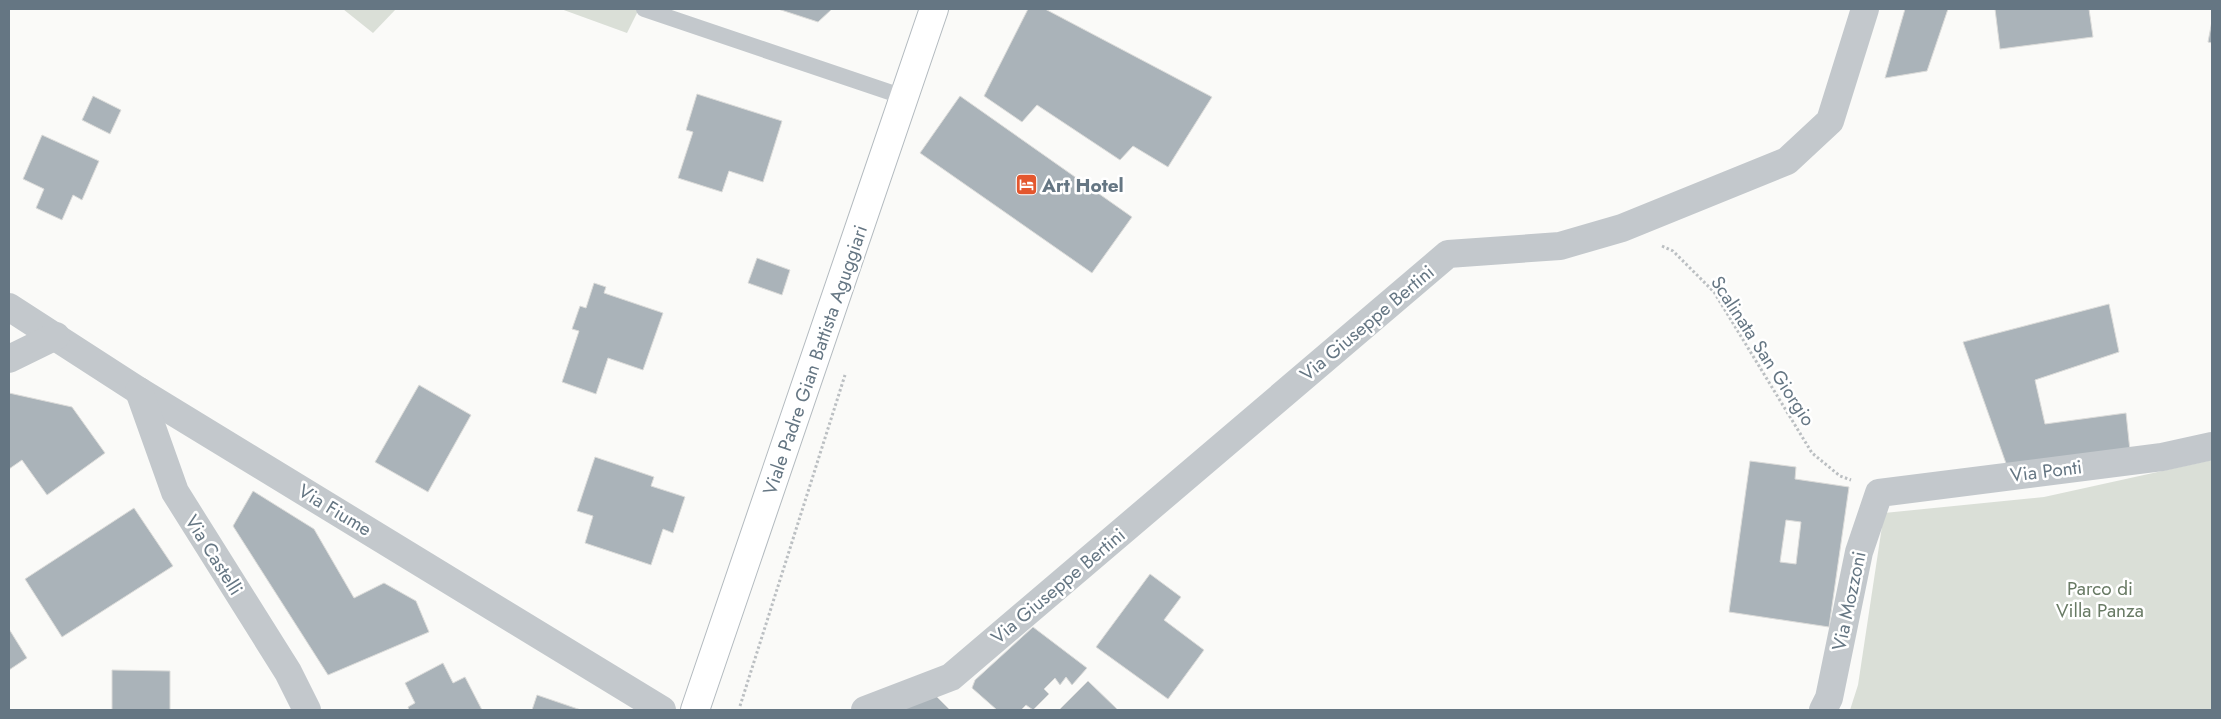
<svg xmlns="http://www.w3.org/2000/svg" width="2221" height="719" font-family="Jost,sans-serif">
	<rect width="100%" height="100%" fill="#fafaf8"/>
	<g fill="#dadfd7">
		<path d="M343,9h53l-23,24z"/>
		<path d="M561,9h78l-12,24z"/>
		<path d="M2212,460v250h-362l8,-25 26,-172 160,-16z"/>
	</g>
	<g fill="#aab3b9" stroke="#dcdcda" fill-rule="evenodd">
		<path d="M778,9h54l-14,13z"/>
		<path d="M1028,9h17l167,88 -44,70 -35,-21 -13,14 -83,-55 -15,17 -38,-26z"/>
		<path d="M1905,9h43l-21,62 -42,7z"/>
		<path d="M1995,9h94l4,28 -93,12z"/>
		<path d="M2212,21v22l-4,-1z"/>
		<path d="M697,94l85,27 -19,61 -34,-11 -7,21 -44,-14 15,-46 -7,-2z"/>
		<path d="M93,96l28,14 -11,24 -28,-14z"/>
		<path d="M960,96l172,121 -40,56 -172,-120z"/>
		<path d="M42,135l57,26 -17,39 -9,-5 -11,25 -26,-12 8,-19 -21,-10z"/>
		<path d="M757,258l33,12 -8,25 -34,-12z"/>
		<path d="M594,283l12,4 -2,6 59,20 -20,57 -35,-12 -12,36 -34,-12 17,-51 -7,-2 8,-23 6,2z"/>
		<path d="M2109,304l10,48 -84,28 10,44 81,-11 4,38 -122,18 -45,-127z"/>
		<path d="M419,385l52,30 -43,77 -53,-30z"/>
		<path d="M9,393l63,14 33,46 -58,42 -25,-35 -13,9z"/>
		<path d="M595,457l59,20 -3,9 34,11 -12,36 -10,-4 -12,36 -66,-22 8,-27 -16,-5z"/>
		<path d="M1750,461l46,6 -1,12 54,8 -20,140 -100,-15zM1786,520l15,2 -5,42 -16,-2z"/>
		<path d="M253,491l61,38 40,69 30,-15 32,18 13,31 -101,43 -95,-149z"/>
		<path d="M134,508l39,58 -111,71 -37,-58z"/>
		<path d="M1150,574l31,23 -17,23 40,30 -36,49 -72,-52z"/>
		<path d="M1033,627l54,41 -15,17 -6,-8 -6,8 -5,-7 -11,11 5,5 -16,16 -7,-5 -5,5h-24l-25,-22 3,-8z"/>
		<path d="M9,629l18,29 -18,12z"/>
		<path d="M443,663l10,20 12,-6 17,33h-73l-1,-3 7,-4 -10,-20z"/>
		<path d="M112,670l58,1v39h-58z"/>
		<path d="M1088,681l30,29h-59z"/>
		<path d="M537,695l44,15h-49z"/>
		<path d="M936,696l14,14h-55z"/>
	</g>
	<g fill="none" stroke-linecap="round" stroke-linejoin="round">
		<defs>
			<path id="secondary" d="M695,710l239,-701"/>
		</defs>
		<use href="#secondary" stroke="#b3babf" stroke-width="30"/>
		<g stroke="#bbbfc2" stroke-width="3" stroke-dasharray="2.5 2.5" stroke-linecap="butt">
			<path d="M1662,246l11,5 41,41 98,161 28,23 11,4"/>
			<path d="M740,706l105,-331"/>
		</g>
		<path stroke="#c3c8cc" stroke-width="16" d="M644,9l260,88"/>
		<g stroke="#c3c8cc" stroke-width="28">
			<path d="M9,307l130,84 523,319"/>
			<path d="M9,359l47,-23"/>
			<path d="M139,391l36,101 113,180 19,38"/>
			<path d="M865,710l86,-33 497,-423 112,-8 62,-18 165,-67 43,-40 35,-112"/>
			<path d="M1823,710l6,-12 30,-146 20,-59 283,-36 50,-11"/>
		</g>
		<use href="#secondary" stroke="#fff" stroke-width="28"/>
	</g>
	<defs>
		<symbol id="hotel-square" viewBox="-11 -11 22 22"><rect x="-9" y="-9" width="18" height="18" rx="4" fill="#e4572e" stroke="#fff"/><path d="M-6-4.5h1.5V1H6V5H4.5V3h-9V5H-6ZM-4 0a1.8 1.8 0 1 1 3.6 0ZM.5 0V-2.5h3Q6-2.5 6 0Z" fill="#fff"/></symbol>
	</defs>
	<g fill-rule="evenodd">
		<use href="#hotel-square" x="1014" y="172" width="25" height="25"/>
	</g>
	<g text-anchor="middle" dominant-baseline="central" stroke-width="5" stroke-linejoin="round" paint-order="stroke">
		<g font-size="19" font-weight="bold" fill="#657683" stroke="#fff" text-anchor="start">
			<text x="1042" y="185">Art Hotel</text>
		</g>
		<g font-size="19" fill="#657683" stroke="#fff">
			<text transform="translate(1367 323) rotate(-40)">Via Giuseppe Bertini</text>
			<text transform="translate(1763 351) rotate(57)">Scalinata San Giorgio</text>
			<text transform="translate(815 360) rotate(-71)">Viale Padre Gian Battista Aguggiari</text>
			<text transform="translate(2046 471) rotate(-7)">Via Ponti</text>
			<text transform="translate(335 510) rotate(31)">Via Fiume</text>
			<text transform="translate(214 555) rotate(58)">Via Castelli</text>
			<text transform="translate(1058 586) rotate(-40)">Via Giuseppe Bertini</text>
			<text transform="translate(1849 601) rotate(-78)">Via Mozzoni</text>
		</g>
		<g font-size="19" fill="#687a64" stroke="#fff">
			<text x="2100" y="588">Parco di<tspan x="2100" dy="22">Villa Panza</tspan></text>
		</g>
	</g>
	<rect width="2221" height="719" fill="none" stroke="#657683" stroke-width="20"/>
</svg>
